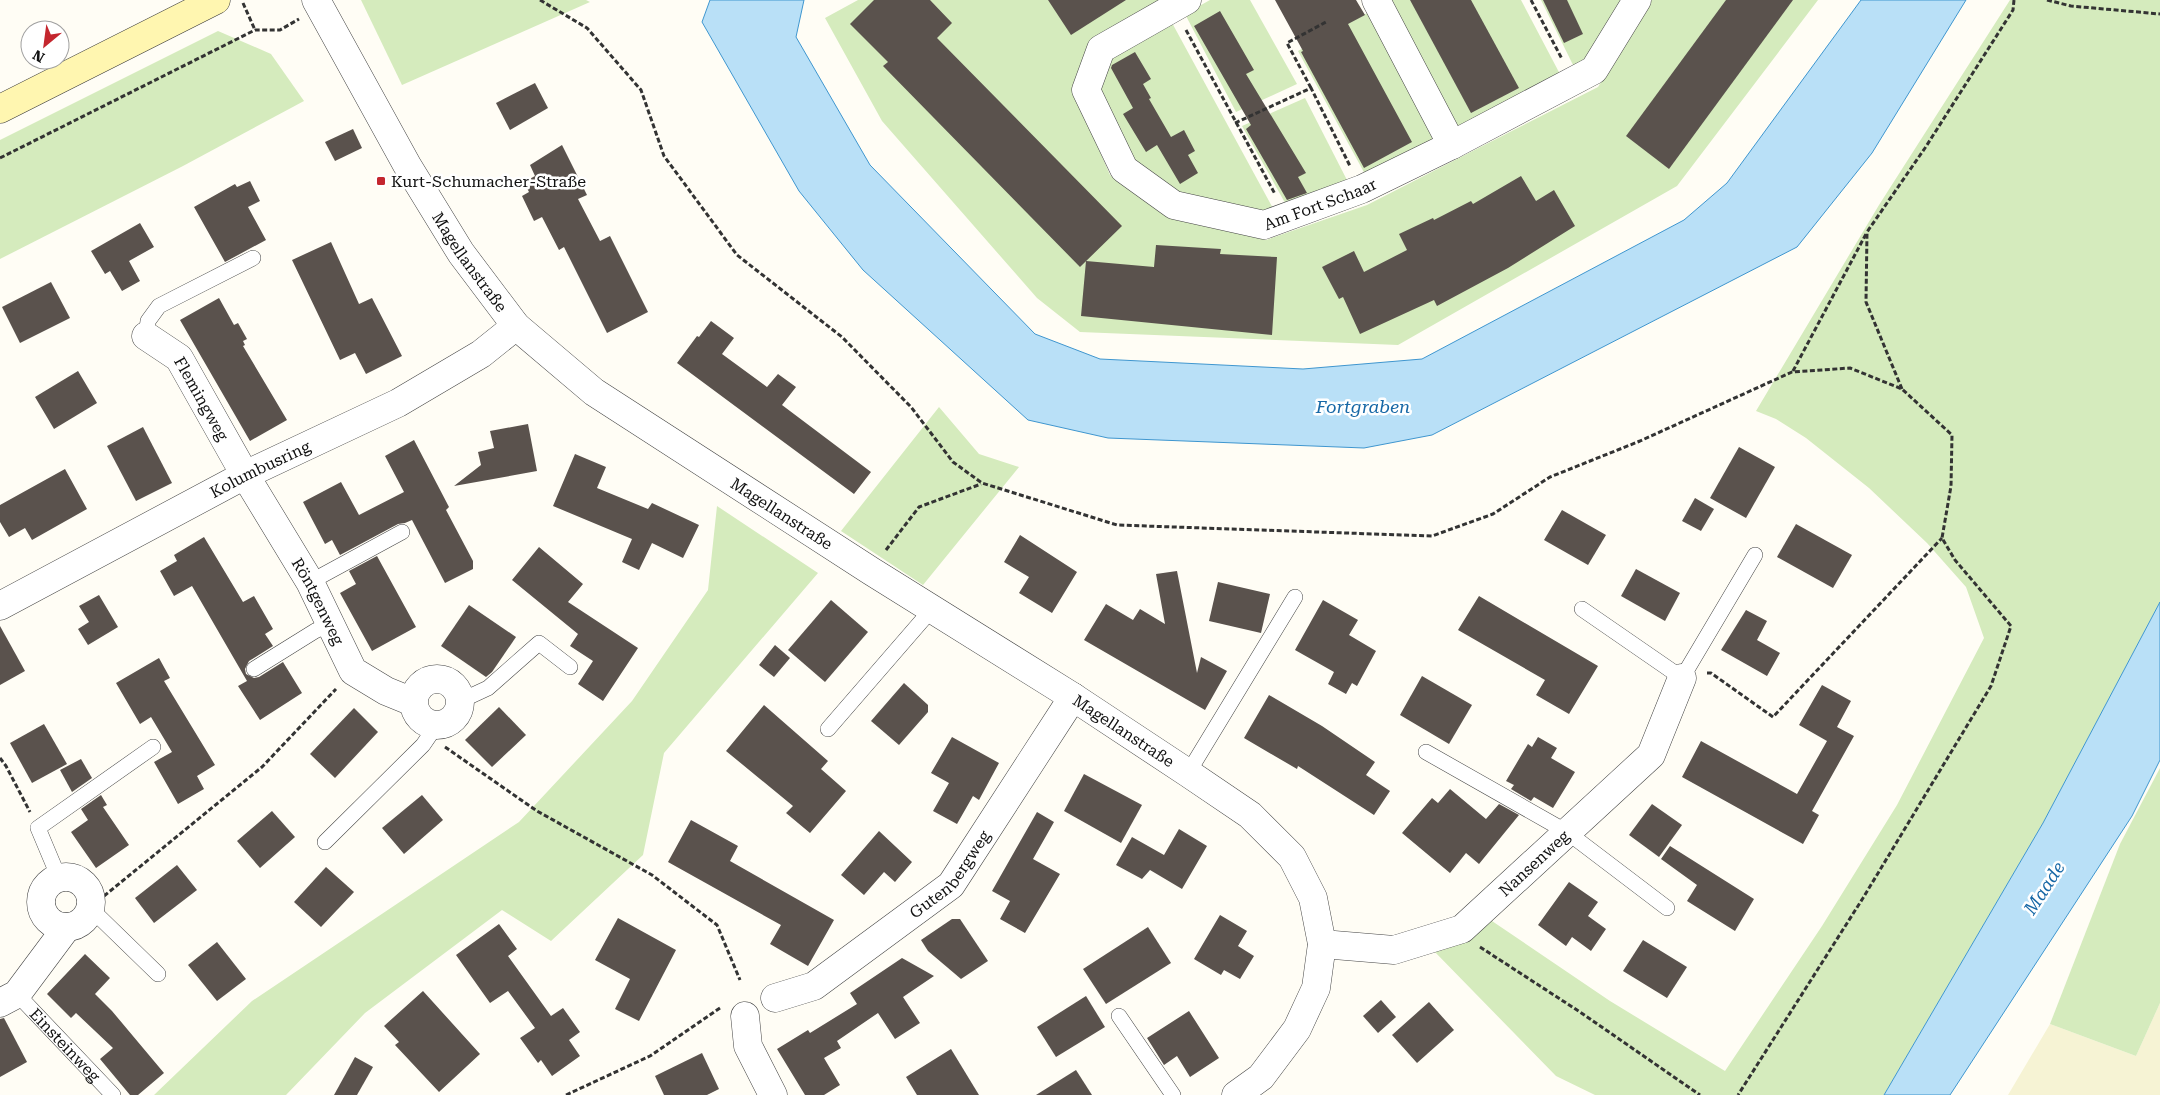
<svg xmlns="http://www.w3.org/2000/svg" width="2160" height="1095" font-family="'Roboto Serif',serif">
	<rect width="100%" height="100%" fill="#fffdf5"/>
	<path fill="#f6f3d4" d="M2160,1003v92h-152l42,-71 86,32z"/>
	<g fill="#d5ebbd">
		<path d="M361,0h225l4,2 -188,83z"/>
		<path d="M858,0h301l-70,42 -16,47 37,86 58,42 98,23 101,-35 231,-118 54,-87h166l-141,186 -279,159 -318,-13 -43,-34 -155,-177 -57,-103z"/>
		<path d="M1210,0h40l47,84 -61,28 -51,-98z"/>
		<path d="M1390,0h131l40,76 -104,54z"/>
		<path d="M1541,0h82l-40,65 -8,4z"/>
		<path d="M2010,0h150v602l-117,221 -159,272h-289l-39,-19 -124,-127 57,-30 121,82 115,70 97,-145 75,-121 87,-167 -18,-51 -39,-44 -58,-55 -63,-50 -30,-19 -20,-8 123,-206z"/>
		<path d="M1371,11l68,130 -73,35 -68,-125z"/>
		<path d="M1171,21l104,191 -13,4 -83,-20 -48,-32 -36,-76 12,-31z"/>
		<path d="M218,31l53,23 33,47 -121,65 -183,93v-119z"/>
		<path d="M1305,98l44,86 -60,26 -47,-84z"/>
		<path d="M939,407l40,47 40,13 -96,118 -82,-54z"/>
		<path d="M717,506l101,67 -154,180 -21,102 -92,86 -49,-31 -137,103 -79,82h-132l98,-94 267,-179 113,-121 76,-111z"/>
		<path d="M2160,768v235l-24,53 -86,-32 70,-180z"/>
	</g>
	<g fill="#b9e0f7" stroke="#3f96cf">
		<path d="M710,0h94l-8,37 74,128 165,169 65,25 203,10 119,-10 262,-139 43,-37 134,-183h105l-94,153 -75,94 -365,188 -68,13 -256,-10 -80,-18 -165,-150 -64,-79 -97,-169z"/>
		<path d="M2160,602v158l-28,56 -182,279h-66l159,-272z"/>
	</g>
	<g fill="#5a524d">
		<path d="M874,0h56l22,23 -15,15 185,188 -42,41 -197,-201 5,-4 -38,-38z"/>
		<path d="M1048,0h78l-55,35z"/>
		<path d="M1275,0h81l9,15 -17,9 64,118 -48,26 -63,-116 2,-1z"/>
		<path d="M1410,0h61l48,88 -48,25z"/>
		<path d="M1543,0h24l16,34 -19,9z"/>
		<path d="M1726,0h67l-124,169 -43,-33z"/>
		<path d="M1220,11l34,59 -8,4 60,99 -8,4 9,16 -20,7 -41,-71 5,-4 -57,-99z"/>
		<path d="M1135,52l16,27 -8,5 8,14 -2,1 22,38 13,-7 11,21 -7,4 10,18 -18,11 -23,-39 -11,7 -23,-38 10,-6 -22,-40 1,-3z"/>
		<path d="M535,83l13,25 -38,22 -14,-27z"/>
		<path d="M353,129l9,19 -27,13 -10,-19z"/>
		<path d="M562,145l25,50 -9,4 22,42 10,-5 38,76 -41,21 -43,-86 -5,3 -17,-33 -8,4 -12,-25 7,-4 -5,-10 11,-6 -5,-11z"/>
		<path d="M1521,176l15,25 18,-11 21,36 -67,42 -71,38 -3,-6 -74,34 -17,-37 -4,2 -17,-32 32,-16 10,21 43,-22 -8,-16 34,-16 1,2 37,-19 2,3z"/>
		<path d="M250,181l10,20 -12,6 18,33 -41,22 -31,-55 41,-23 2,3z"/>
		<path d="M140,223l14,24 -25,14 11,20 -18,10 -12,-20 -5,3 -14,-23z"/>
		<path d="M331,242l28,62 13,-6 30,58 -36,18 -11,-21 -15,7 -48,-100z"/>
		<path d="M1156,245l65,4 -1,5 57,3 -5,78 -191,-19 5,-55 68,6z"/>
		<path d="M51,282l19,36 -50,25 -18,-36z"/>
		<path d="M219,298l15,27 4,-2 9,16 -4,2 2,4 -2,1 44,74 -37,21 -70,-121z"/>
		<path d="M711,321l23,17 -12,16 45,33 11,-13 18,13 -14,18 89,67 -17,22 -177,-131 20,-27 2,1z"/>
		<path d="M78,371l19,32 -43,26 -19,-32z"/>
		<path d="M528,424l9,47 -83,15 27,-21 -3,-13 16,-4 -4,-17z"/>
		<path d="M143,427l29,56 -36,18 -29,-55z"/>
		<path d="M414,440l35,67 -3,3 27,51v8l-28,14 -33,-63 -7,3 -7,1 -58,31 -8,-15 -7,4 -22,-42 38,-20 18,33 45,-23 -19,-36z"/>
		<path d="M1739,447l36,20 -29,51 -36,-20z"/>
		<path d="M575,454l31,13 -9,21 51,21 4,-6 47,22 -16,33 -31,-15 -13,27 -17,-8 10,-23 -79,-33z"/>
		<path d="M65,469l22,40 -55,31 -7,-12 -16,9 -9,-15v-17z"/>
		<path d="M1695,498l19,11 -13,22 -19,-10z"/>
		<path d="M1562,510l44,25 -18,30 -44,-25z"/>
		<path d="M1796,524l56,31 -19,33 -56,-31z"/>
		<path d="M1020,535l57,37 -25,41 -33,-20 10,-16 -25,-15z"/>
		<path d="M204,537l39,65 11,-6 19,33 -8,5 8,12 -24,15 -4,8 1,5 8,4 5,-1 24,-15 19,31 -42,27 -22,-34 9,-5 -55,-95 -18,10 -14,-25 17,-10 -3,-6z"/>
		<path d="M539,547l44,37 -15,18 70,46 -35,53 -25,-17 15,-23 -23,-15 8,-12 -66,-54z"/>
		<path d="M377,556l39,71 -44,24 -32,-58 16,-9 -7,-13z"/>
		<path d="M1636,569l44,24 -15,28 -44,-25z"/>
		<path d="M1177,571l20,102 4,-16 26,14 -22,39 -121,-70 22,-36 27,16 7,-11 25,15 -9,-50z"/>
		<path d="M1218,582l52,12 -9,39 -52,-12z"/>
		<path d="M99,595l19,32 -30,18 -10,-16 11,-7 -10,-16z"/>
		<path d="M1479,596l119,70 -29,48 -33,-19 9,-15 -87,-50z"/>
		<path d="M831,600l37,32 -43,50 -37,-32z"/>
		<path d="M1323,600l35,20 -9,15 27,16 -19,35 -5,-3 -6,11 -18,-10 6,-12 -39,-22z"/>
		<path d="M469,605l47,32 -24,35 -6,5 -45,-31z"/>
		<path d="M1746,610l21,11 -10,19 23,13 -13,23 -46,-26z"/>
		<path d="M0,626l25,45 -25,14z"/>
		<path d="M775,645l15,13 -16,19 -15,-12z"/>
		<path d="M159,658l11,20 -6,3 51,84 -18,11 7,13 -26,15 -24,-42 18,-10 -21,-35 -11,7 -24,-41z"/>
		<path d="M1422,676l50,29 -23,39 -49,-29z"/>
		<path d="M904,683l24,22v7l-29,33 -28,-24z"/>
		<path d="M1822,685l29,16 -14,26 17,9 -42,75 7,4 -16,29 -121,-67 19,-36 96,53 30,-53 -28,-16z"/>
		<path d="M1269,695l53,31 53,36 -9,13 24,16 -16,24 -76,-49 -1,3 -53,-31z"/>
		<path d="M764,705l64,56 -7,8 25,22 -36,42 -24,-20 7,-7 -67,-55z"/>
		<path d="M499,707l27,28 -34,32 -27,-27z"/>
		<path d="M354,708l24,24 -43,46 -25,-24z"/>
		<path d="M44,724l23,40 -35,19 -22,-40z"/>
		<path d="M952,737l47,26 -20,37 -6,-4 -16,28 -24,-13 16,-28 -18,-10z"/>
		<path d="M1538,737l19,11 -6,10 24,14 -22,36 -19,-11 -3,4 -20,-12 3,-4 -8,-4 22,-37 4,3z"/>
		<path d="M81,759l11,19 -20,14 -12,-22z"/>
		<path d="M1084,774l58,31 -21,38 -57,-32z"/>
		<path d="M1450,789l36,30 13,-15 20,11 -40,49 -13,-11 -16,20 -48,-40 30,-35 6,5z"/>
		<path d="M101,795l6,10 -4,2 26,38 -33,23 -25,-36 17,-12 -7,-11z"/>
		<path d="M422,795l21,25 -39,34 -22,-26z"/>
		<path d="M1652,804l30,21 -23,32 -30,-22z"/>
		<path d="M272,811l23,26 -35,31 -23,-27z"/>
		<path d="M1037,812l17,10 -21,37 27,15 -35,59 -25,-14 10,-18 -18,-10z"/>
		<path d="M691,820l47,26 -8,15 104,59 -26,46 -38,-22 11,-19 -113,-63z"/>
		<path d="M1179,829l28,17 -25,43 -32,-19 -8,9 -26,-14 16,-28 32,18z"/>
		<path d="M879,831l33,31 -17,20 -11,-10 -20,23 -23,-20z"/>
		<path d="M1670,846l84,53 -19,32 -48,-30 10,-16 -36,-26z"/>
		<path d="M177,865l20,25 -43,33 -19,-25z"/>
		<path d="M326,867l28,25 -33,35 -27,-25z"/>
		<path d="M1569,882l29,20 -10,14 18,13 -15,22 -19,-14 -6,9 -28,-21z"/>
		<path d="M1220,915l27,16 -9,15 16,10 -14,23 -16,-9 -3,5 -27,-16z"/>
		<path d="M618,918l58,32 -37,71 -24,-12 15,-30 -35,-19z"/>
		<path d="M952,919h8l28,42 -27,18 -33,-28 -7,-11z"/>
		<path d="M499,924l18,25 -9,7 43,60 12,-8 17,24 -11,8 11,16 -28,20 -11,-16 -3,3 -18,-25 15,-10 -27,-37 -18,12 -34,-48z"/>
		<path d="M1148,927l23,36 -65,41 -23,-35z"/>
		<path d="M1643,940l44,27 -20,31 -44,-27z"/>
		<path d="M217,942l29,37 -29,22 -29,-36z"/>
		<path d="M85,954l25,24 -15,16 17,17 52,62 -26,22h-8l-30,-36 13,-11 -37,-35 -5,5 -24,-24z"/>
		<path d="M902,958l32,18 -31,21 17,26 -25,16 -17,-26 -41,28 4,7 -17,10 16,27 -16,10h-19l-28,-46 31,-19 2,3 47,-29 -7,-11z"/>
		<path d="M423,991l57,63 -41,38 -44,-47 4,-3 -15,-16z"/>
		<path d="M1086,996l19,31 -49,30 -19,-30z"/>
		<path d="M1381,1000l15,17 -18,16 -15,-17z"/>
		<path d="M1429,1002l25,28 -37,33 -25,-28z"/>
		<path d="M1189,1011l30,47 -29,19 -13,-21 -13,9 -17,-27z"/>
		<path d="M4,1018l23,44 -27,15v-58z"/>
		<path d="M951,1049l28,46h-62l-11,-18z"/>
		<path d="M702,1053l17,36 -12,6h-43l-9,-19z"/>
		<path d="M355,1057l18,10 -16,28h-23z"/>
		<path d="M1076,1070l16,25h-56z"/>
	</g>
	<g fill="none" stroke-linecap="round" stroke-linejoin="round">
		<defs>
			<g id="lane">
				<path d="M146,336l2,-15 11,-15 94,-48"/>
				<path d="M310,582l92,-50"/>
				<path d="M1582,609l100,69 73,-123"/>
				<path d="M254,669l61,-38 15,-7"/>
				<path d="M460,701l28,-13 51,-45 31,24"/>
				<path d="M828,729l104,-120"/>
				<path d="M1426,752l141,80 100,76"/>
				<path d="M1188,773l107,-176"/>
				<path d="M325,842l98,-97 13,-19"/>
				<path d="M59,878l-21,-50 115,-81"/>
				<path d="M90,908l68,66"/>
				<path id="s1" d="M17,994l96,101"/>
				<path d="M1119,1016l54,79"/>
			</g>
			<g id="street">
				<path id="s2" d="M316,0l91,165 54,88 55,73 78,66 277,179 202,126 115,76 62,42 42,42 21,41 9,46 -6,44 -19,41 -36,48 -25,18"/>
				<path id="s3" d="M1187,0l-86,49 -15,41 38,79 50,36 90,20 98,-36 90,-44 142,-75 43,-70"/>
				<path d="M1376,0l76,145"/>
				<path id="s4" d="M146,336l33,22 66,117 65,107 43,89 33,20 27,11"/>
				<path id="s5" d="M0,606l245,-131 153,-72 83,-49 35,-28"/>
				<circle cx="437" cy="702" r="23"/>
				<circle cx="66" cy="902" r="25"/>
				<path id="s6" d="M1322,944l72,6 68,-21 189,-174 31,-77"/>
				<path id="s7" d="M775,998l39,-12 137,-101 122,-188"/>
				<path d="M0,1003l17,-9 50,-67"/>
				<path d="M745,1016l3,30 25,49"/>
			</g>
			<path id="secondary" d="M0,109l216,-109"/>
		</defs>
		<use href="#lane" stroke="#444" stroke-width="16"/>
		<use href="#street" stroke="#444" stroke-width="29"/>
		<use href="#secondary" stroke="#333" stroke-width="29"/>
		<g stroke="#333" stroke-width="3" stroke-dasharray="5 2.5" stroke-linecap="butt">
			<path d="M540,0l47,28 54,62 23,66 73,99 105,82 69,70 42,55 29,21 135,42 315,11 61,-22 57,-37 90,-36 152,-69 58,-4 52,21 50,46 -1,51 -9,52 13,22 56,66 -20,60 -128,212 -125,197"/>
			<path d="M1531,0l31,59"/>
			<path d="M2047,0l24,6 89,8"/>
			<path d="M243,3l12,27"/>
			<path d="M1186,30l89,164"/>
			<path d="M1311,88l-24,-45 39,-21"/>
			<path d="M1235,123l76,-35 39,78"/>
			<path d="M0,158l255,-128h25l19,-11"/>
			<path d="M1793,371l73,-137"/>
			<path d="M1902,389l-36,-87 1,-70 58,-84 88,-138 1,-10"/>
			<path d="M886,550l33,-43 62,-23"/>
			<path d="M1707,673h4l62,44 169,-179"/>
			<path d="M445,747l92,64 115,64 65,50 23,55"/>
			<path d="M0,758l6,8 24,46"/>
			<path d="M104,896l158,-129 74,-78"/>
			<path d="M1480,947l100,65 120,83"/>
			<path d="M566,1095l84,-39 70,-48"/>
		</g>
		<use href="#lane" stroke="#fff" stroke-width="15"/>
		<use href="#street" stroke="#fff" stroke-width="28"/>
		<use href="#secondary" stroke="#fff6b0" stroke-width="28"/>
	</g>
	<rect fill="#c4262e" stroke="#fff" stroke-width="2" x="376" y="176" width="10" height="10" rx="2.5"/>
	<g text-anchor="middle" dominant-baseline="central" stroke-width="5" stroke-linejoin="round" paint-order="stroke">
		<g font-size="16" fill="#111" stroke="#fff" text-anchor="start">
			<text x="391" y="181">Kurt-Schumacher-Straße</text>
		</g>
		<g font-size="16" fill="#111" stroke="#fff">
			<text stroke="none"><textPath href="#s3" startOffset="444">Am Fort Schaar</textPath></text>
			<text stroke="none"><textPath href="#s2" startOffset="304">Magellanstraße</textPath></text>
			<text stroke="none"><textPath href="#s4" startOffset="86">Flemingweg</textPath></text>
			<text stroke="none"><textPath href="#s5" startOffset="294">Kolumbusring</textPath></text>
			<text stroke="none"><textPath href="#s2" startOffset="709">Magellanstraße</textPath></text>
			<text stroke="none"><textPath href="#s4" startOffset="320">Röntgenweg</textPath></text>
			<text stroke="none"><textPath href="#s2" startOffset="1114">Magellanstraße</textPath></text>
			<text stroke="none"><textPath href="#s6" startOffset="241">Nansenweg</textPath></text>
			<text stroke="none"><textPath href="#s7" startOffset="218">Gutenbergweg</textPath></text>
			<text stroke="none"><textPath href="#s1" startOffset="70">Einsteinweg</textPath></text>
		</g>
		<g font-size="18" font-style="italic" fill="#1768a6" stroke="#fff">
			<text x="1363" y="406">Fortgraben</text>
			<text transform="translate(2044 888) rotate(-57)">Maade</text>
		</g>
	</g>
	<g transform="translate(45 45) rotate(209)"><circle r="24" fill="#ffffff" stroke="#a0a0a0"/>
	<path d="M0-4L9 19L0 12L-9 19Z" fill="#c4262e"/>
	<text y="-8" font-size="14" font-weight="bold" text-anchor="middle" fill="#111111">N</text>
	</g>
</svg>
